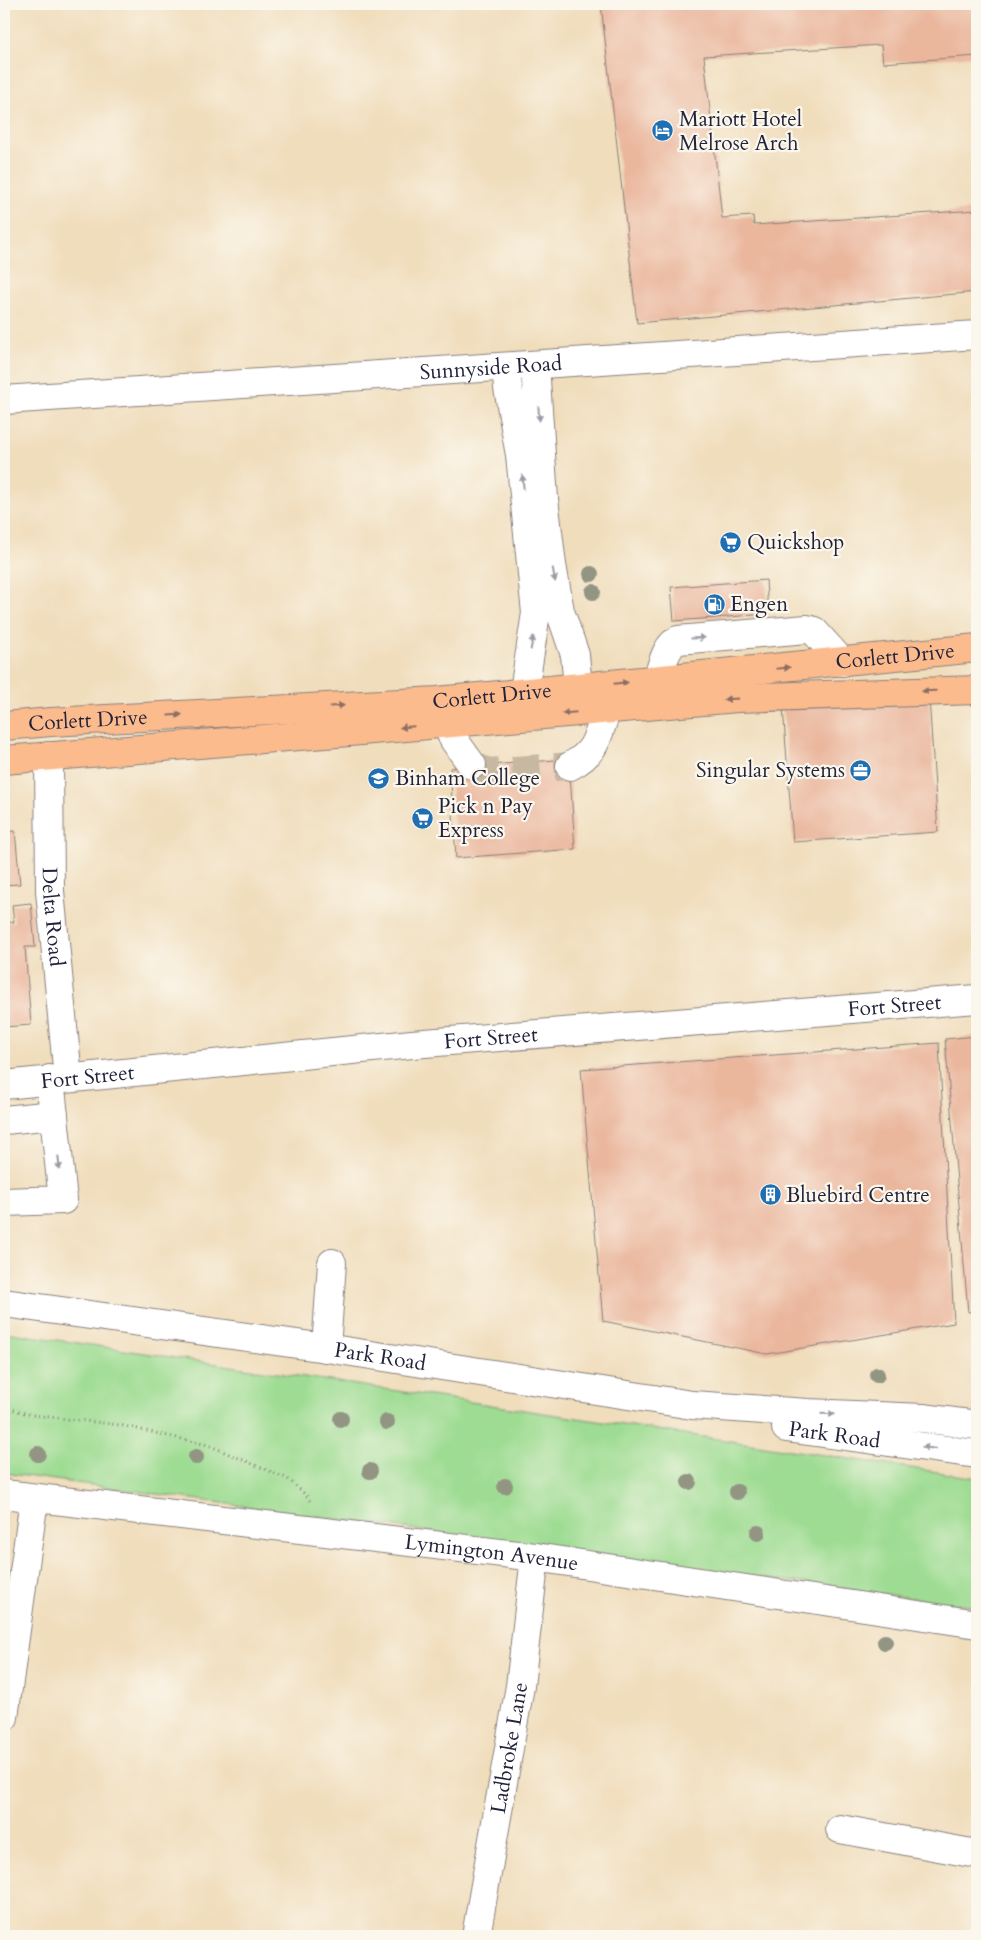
<svg xmlns="http://www.w3.org/2000/svg" width="981" height="1940" font-family="Cardo,serif">
	<rect width="100%" height="100%" fill="#fbf7ec"/>
	<filter id="ink" filterUnits="userSpaceOnUse"><feTurbulence type="fractalNoise" baseFrequency=".02" numOctaves="2"/><feDisplacementMap in="SourceGraphic" scale="10" xChannelSelector="R" yChannelSelector="G"/><feConvolveMatrix kernelMatrix="1 2 1 2 8 2 1 2 1" color-interpolation-filters="sRGB"/></filter>
	<filter id="wash" filterUnits="userSpaceOnUse"><feTurbulence type="fractalNoise" baseFrequency=".0096" numOctaves="4" result="noise"/><feDisplacementMap in="SourceGraphic" scale="20" xChannelSelector="R" yChannelSelector="G"/><feGaussianBlur stdDeviation="1.12" result="paint"/><feColorMatrix in="noise" values="0 0 0 0 0 0 0 0 0 0 0 0 0 0 0 0 0 1.4 0 .05"/><feComposite in="paint" operator="in"/></filter>
	<g filter="url(#wash)">
		<rect width="100%" height="100%" fill="#f0ddbc"/>
		<path fill="#9ddc92" stroke="#607f66" d="M4,1332l973,146v129l-973,-134z"/>
		<g id="blocks">
			<g fill="#eab69c">
				<path d="M601,4h376v52l-94,7 -2,-18 -177,11 18,162 31,-2 1,9 223,-15v82l-340,31z"/>
				<path d="M766,580l2,34 -94,7 -3,-34z"/>
				<path d="M929,697l9,135 -145,10 -10,-135z"/>
				<path d="M569,759l6,90 -119,9 -6,-90z"/>
				<path d="M15,831l5,53 -16,1v-53z"/>
				<path d="M31,903l4,44h-10l6,78 -27,2v-104l10,-1 -2,-17z"/>
				<path d="M977,1036v275l-9,1 -23,-273z"/>
				<path d="M939,1043l15,280 -187,31 -164,-33 -22,-252z"/>
			</g>
		</g>
	</g>
	<g filter="url(#ink)">
		<use href="#blocks" fill-opacity="0" stroke="#89807c" stroke-width="1"/>
		<g fill="none" stroke-linecap="round" stroke-linejoin="round">
			<path stroke="#c7b8a2" stroke-width="28" stroke-dasharray="28 14" stroke-linecap="butt" d="M472,765l16,7 82,-6"/>
			<defs>
				<g id="minor">
					<path d="M535,365l9,134 8,66 8,46 15,44 3,32"/>
					<path d="M506,367l2,21 12,67 16,158 -12,78"/>
					<path id="s1" d="M4,400l973,-65"/>
					<path d="M657,680c5,-13 8,-34 21,-40l129,-11 7,2 28,31"/>
					<path d="M446,724l8,16 18,25"/>
					<path id="s2" d="M49,756l1,135 18,187"/>
					<path d="M570,766c27,-14 27,-29 37,-57"/>
					<path id="s3" d="M4,1085l408,-41 565,-45"/>
					<path d="M4,1120l50,-5"/>
					<path d="M4,1202l59,-2 -13,-121"/>
					<path id="s4" d="M4,1303l322,45 366,57 116,8 115,5 54,7"/>
					<path d="M326,1348l6,-85"/>
					<path id="s5" d="M786,1428l191,26"/>
					<path id="s6" d="M4,1494l531,63 442,67"/>
					<path d="M4,1717l30,-218"/>
					<path d="M840,1829l137,25"/>
					<path id="s7" d="M476,1936l44,-250 15,-129"/>
				</g>
				<g id="major">
					<path id="s8" d="M4,726l47,-4 386,-21 540,-53"/>
					<path d="M4,760l345,-28 388,-34 240,-8"/>
				</g>
			</defs>
			<use href="#minor" stroke="#89807c" stroke-width="30"/>
			<use href="#major" stroke="#89807c" stroke-width="30"/>
			<path stroke="#89807c" stroke-width="3" stroke-dasharray="1 4" stroke-linecap="butt" d="M4,1407l28,8 88,10 88,20 80,34 20,18 2,4"/>
			<use href="#minor" stroke="#fff" stroke-width="28"/>
			<use href="#major" stroke="#fbbb8d" stroke-width="28"/>
		</g>
		<g fill="#939583">
			<circle cx="591" cy="574" r="8"/>
			<circle cx="593" cy="592" r="8"/>
			<circle cx="877" cy="1375" r="8"/>
			<circle cx="341" cy="1419" r="8"/>
			<circle cx="387" cy="1422" r="8"/>
			<circle cx="38" cy="1454" r="8"/>
			<circle cx="196" cy="1457" r="8"/>
			<circle cx="370" cy="1471" r="8"/>
			<circle cx="689" cy="1482" r="8"/>
			<circle cx="505" cy="1486" r="8"/>
			<circle cx="737" cy="1492" r="8"/>
			<circle cx="758" cy="1533" r="8"/>
			<circle cx="885" cy="1642" r="8"/>
		</g>
		<defs><path id="oneway-solid" d="M-6-.8H1V-3.2L6.5 0L1 3.2V.8H-6Z" transform="scale(1.25)"/></defs>
		<g fill="#9c9ca7">
			<use href="#oneway-solid" transform="translate(539 414) rotate(85)"/>
			<use href="#oneway-solid" transform="translate(523 482) rotate(-96)"/>
			<use href="#oneway-solid" transform="translate(554 575) rotate(80)"/>
			<use href="#oneway-solid" transform="translate(698 638) rotate(-4)"/>
			<use href="#oneway-solid" transform="translate(532 643) rotate(-79)"/>
			<use href="#oneway-solid" transform="translate(59 1163) rotate(84)"/>
			<use href="#oneway-solid" transform="translate(828 1414) rotate(2)"/>
			<use href="#oneway-solid" transform="translate(929 1448) rotate(-172)"/>
		</g>
		<g fill="#8e6e64">
			<use href="#oneway-solid" transform="translate(783 668) rotate(-5)"/>
			<use href="#oneway-solid" transform="translate(621 683) rotate(-6)"/>
			<use href="#oneway-solid" transform="translate(929 691) rotate(178)"/>
			<use href="#oneway-solid" transform="translate(731 699) rotate(176)"/>
			<use href="#oneway-solid" transform="translate(337 706) rotate(-3)"/>
			<use href="#oneway-solid" transform="translate(569 713) rotate(175)"/>
			<use href="#oneway-solid" transform="translate(175 715) rotate(-3)"/>
			<use href="#oneway-solid" transform="translate(407 727) rotate(175)"/>
		</g>
	</g>
	<defs>
		<symbol id="hotel-disc" viewBox="-11 -11 22 22"><circle r="9.5" fill="#1f6fb2" stroke="#fbf7ec"/><path d="M-6-4.5h1.5V1H6V5H4.5V3h-9V5H-6ZM-4 0a1.8 1.8 0 1 1 3.6 0ZM.5 0V-2.5h3Q6-2.5 6 0Z" fill="#fff"/></symbol>
		<symbol id="supermarket-disc" viewBox="-11 -11 22 22"><circle r="9.5" fill="#1f6fb2" stroke="#fbf7ec"/><path d="M-6-5.5h2.5l.6 2H6L4.5 2H-2.5L-4.4-4H-6ZM-1.5 3.2a1.3 1.3 0 1 0 .1 0ZM3 3.2a1.3 1.3 0 1 0 .1 0Z" fill="#fff"/></symbol>
		<symbol id="fuel-disc" viewBox="-11 -11 22 22"><circle r="9.5" fill="#1f6fb2" stroke="#fbf7ec"/><path d="M-5.5-6h7V0h2V4h1.3V-2.5L3-4.5l.8-.8L6-3V5H2.5V1h-1V6h-7ZM-4.2-4.7v3.2H.2V-4.7Z" fill="#fff"/></symbol>
		<symbol id="office-disc" viewBox="-11 -11 22 22"><circle r="9.5" fill="#1f6fb2" stroke="#fbf7ec"/><path d="M-6-3h4V-5.5h4V-3h4V5H-6ZM-1-4.5V-3h2v-1.5ZM-6 0V1H6V0Z" fill="#fff"/></symbol>
		<symbol id="school-disc" viewBox="-11 -11 22 22"><circle r="9.5" fill="#1f6fb2" stroke="#fbf7ec"/><path d="M0-5L7-2L0 1L-7-2ZM-4 1L0 2.5L4 1V4Q0 6-4 4Z" fill="#fff"/></symbol>
		<symbol id="building-disc" viewBox="-11 -11 22 22"><circle r="9.5" fill="#1f6fb2" stroke="#fbf7ec"/><path d="M-4-6H4V6H1V3H-1V6H-4ZM-2.5-4.3h1.7v1.8h-1.7ZM.8-4.3h1.7v1.8H.8ZM-2.5-1h1.7V.8h-1.7ZM.8-1h1.7V.8H.8Z" fill="#fff"/></symbol>
	</defs>
	<g fill-rule="evenodd">
		<use href="#hotel-disc" x="650" y="118" width="25" height="25"/>
		<use href="#supermarket-disc" x="718" y="530" width="25" height="25"/>
		<use href="#fuel-disc" x="702" y="592" width="25" height="25"/>
		<use href="#office-disc" x="848" y="758" width="25" height="25"/>
		<use href="#school-disc" x="366" y="766" width="25" height="25"/>
		<use href="#supermarket-disc" x="410" y="806" width="25" height="25"/>
		<use href="#building-disc" x="758" y="1182" width="25" height="25"/>
	</g>
	<g text-anchor="middle" dominant-baseline="central" stroke-width="4.5" stroke-linejoin="round" paint-order="stroke">
		<g font-size="21" fill="#22223b" stroke="#fbf7ec" text-anchor="start">
			<text x="679" y="119">Mariott Hotel<tspan x="679" dy="24">Melrose Arch</tspan></text>
			<text x="747" y="542">Quickshop</text>
			<text x="730" y="604">Engen</text>
			<text x="845" y="770" text-anchor="end">Singular Systems</text>
			<text x="395" y="778">Binham College</text>
			<text x="438" y="806">Pick n Pay<tspan x="438" dy="24">Express</tspan></text>
			<text x="786" y="1195">Bluebird Centre</text>
		</g>
		<g font-size="21" fill="#22223b" stroke="#fbf7ec">
			<text stroke="none"><textPath href="#s1" startOffset="488">Sunnyside Road</textPath></text>
			<text stroke="none"><textPath href="#s8" startOffset="894">Corlett Drive</textPath></text>
			<text stroke="none"><textPath href="#s8" startOffset="489">Corlett Drive</textPath></text>
			<text stroke="none"><textPath href="#s8" startOffset="84">Corlett Drive</textPath></text>
			<text stroke="none"><textPath href="#s2" startOffset="161">Delta Road</textPath></text>
			<text stroke="none"><textPath href="#s3" startOffset="894">Fort Street</textPath></text>
			<text stroke="none"><textPath href="#s3" startOffset="489">Fort Street</textPath></text>
			<text stroke="none"><textPath href="#s3" startOffset="84">Fort Street</textPath></text>
			<text stroke="none"><textPath href="#s4" startOffset="380">Park Road</textPath></text>
			<text stroke="none"><textPath href="#s5" startOffset="49">Park Road</textPath></text>
			<text stroke="none"><textPath href="#s6" startOffset="491">Lymington Avenue</textPath></text>
			<text stroke="none"><textPath href="#s7" startOffset="191">Ladbroke Lane</textPath></text>
		</g>
	</g>
	<rect width="981" height="1940" fill="none" stroke="#fbf7ec" stroke-width="20"/>
</svg>
